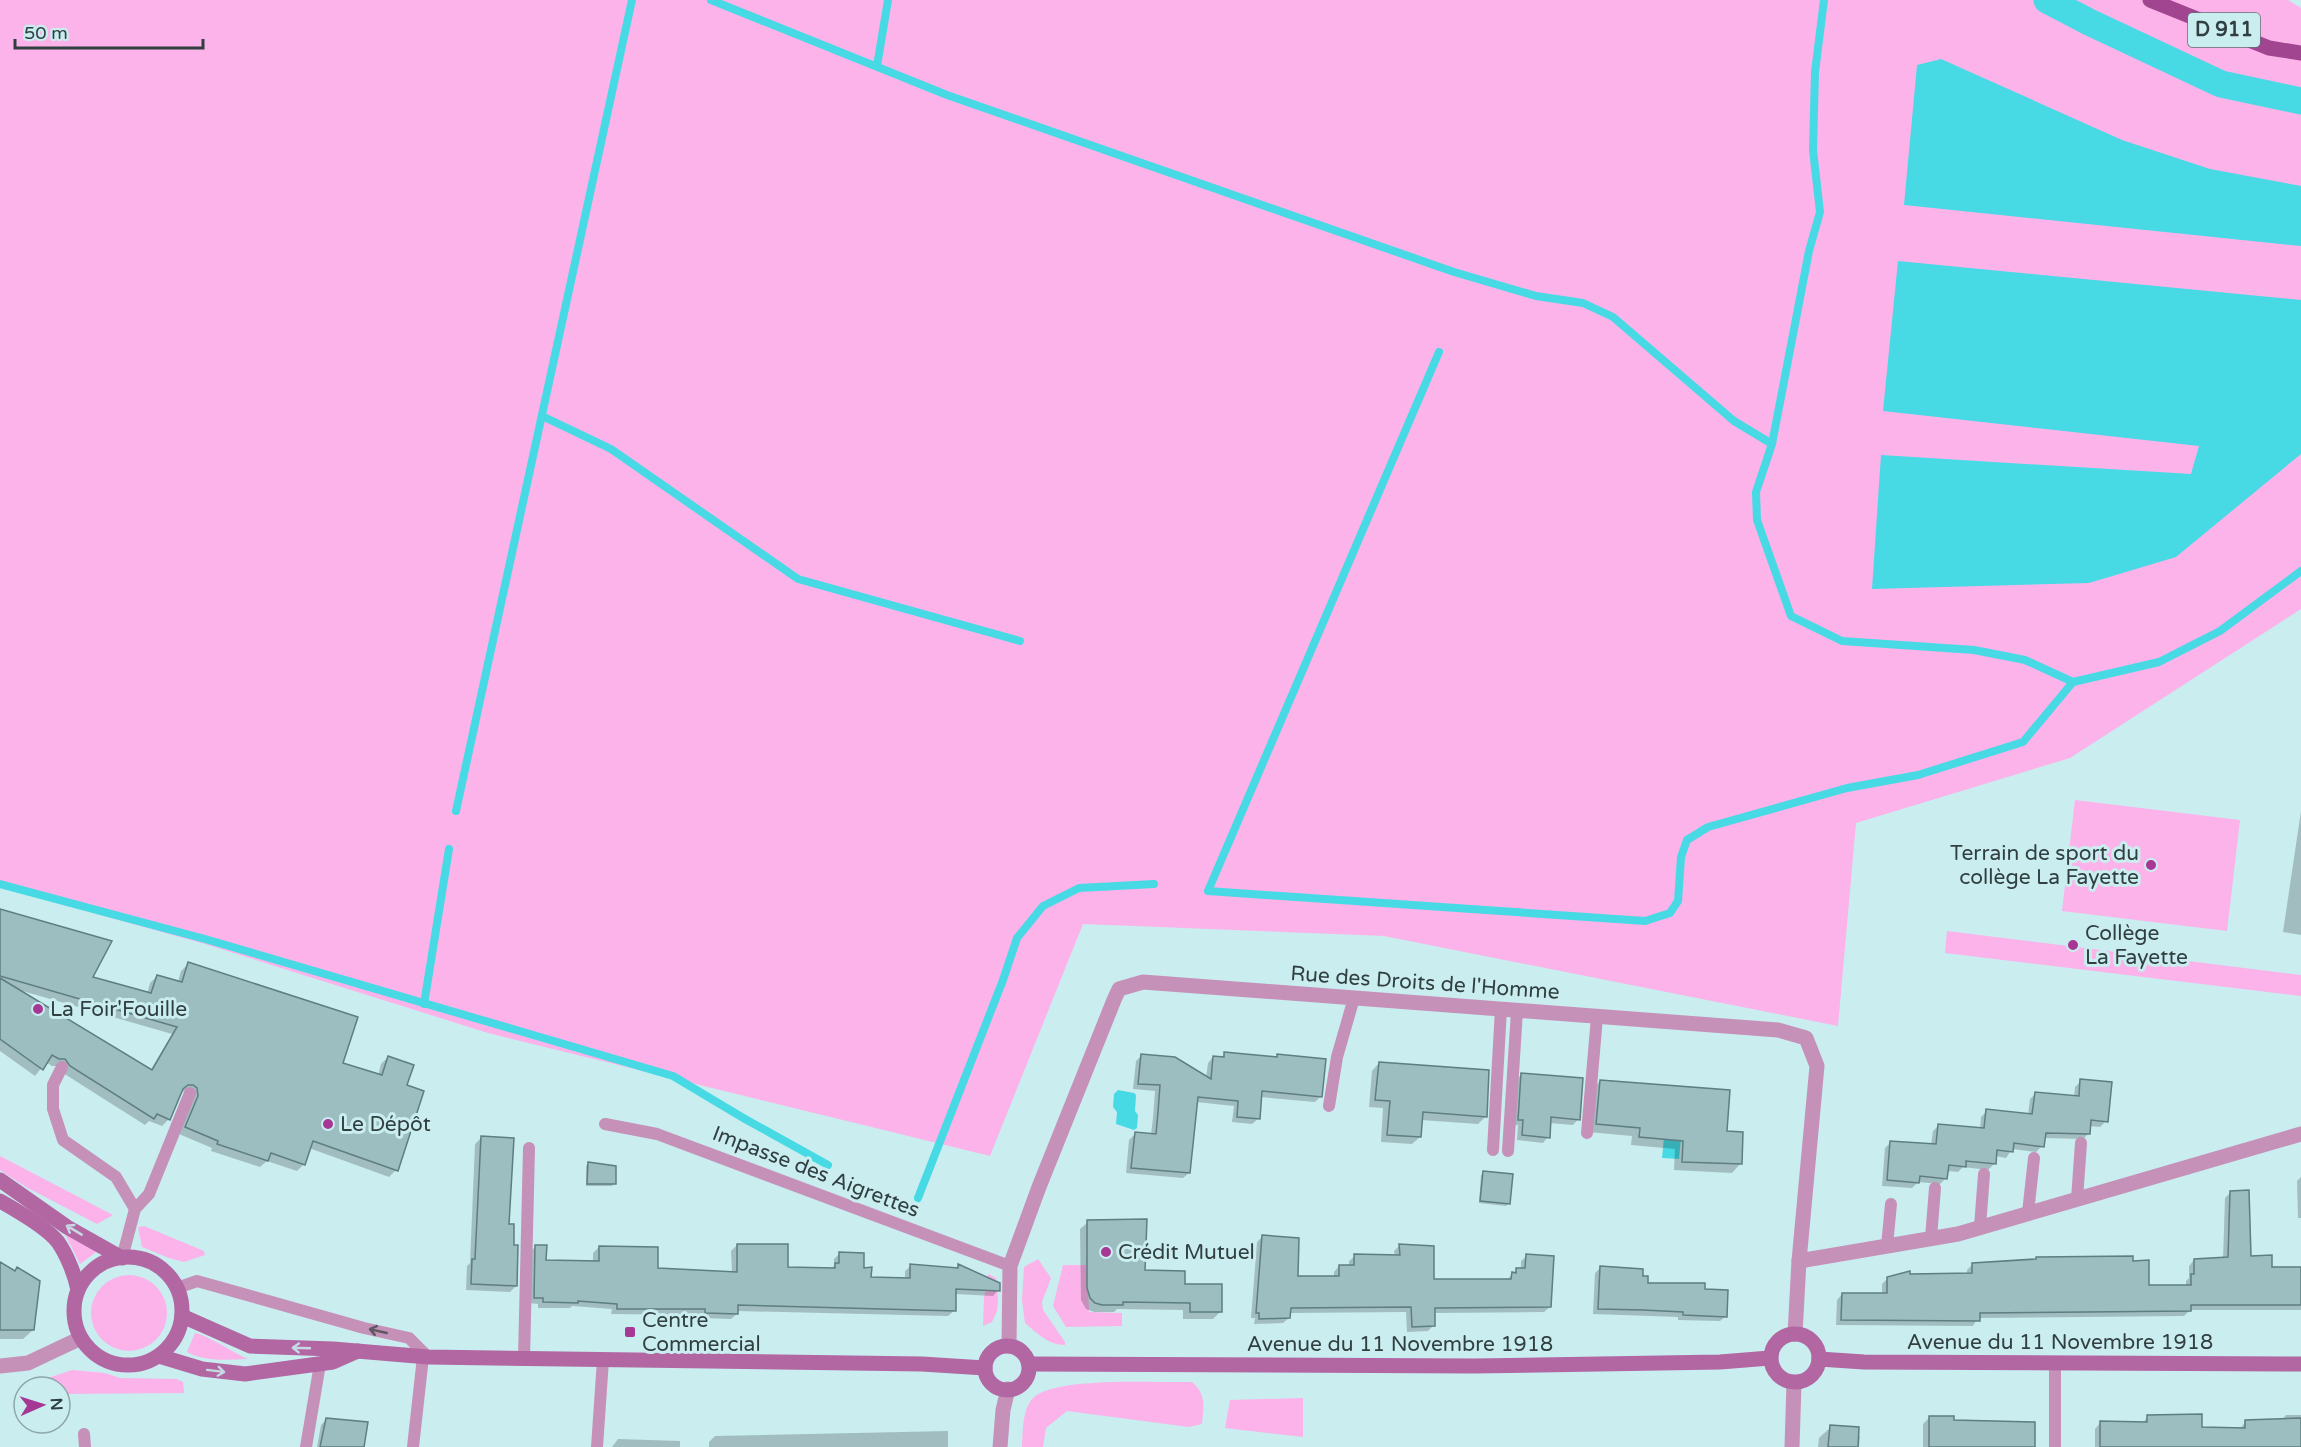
<svg xmlns="http://www.w3.org/2000/svg" width="2301" height="1447" font-family="'Varela Round',sans-serif">
	<rect width="100%" height="100%" fill="#caedf0"/>
	<g fill="#fbb3ea">
		<path d="M0,0h2288l13,8v601l-231,149 -214,65 -18,203 -454,-90 -301,-12 -93,232 -502,-123 -283,-89 -205,-57z"/>
		<path d="M2075,800l165,20 -13,111 -165,-20z"/>
		<path d="M1947,931l354,44v21l-356,-43z"/>
		<path d="M0,1156l113,59 -16,9 -71,-37 -26,-17z"/>
		<path d="M144,1226l60,25 1,4 -21,7 -15,-4 -27,-11 -4,-20z"/>
		<path d="M65,1234l30,14v5l-15,11z"/>
		<path d="M1038,1259l13,19 -9,24 1,8 22,32v3c-17,0 -28,-12 -40,-22l-3,-23 2,-33z"/>
		<path d="M1063,1265h24l2,47 33,1v13l-56,1 -13,-21z"/>
		<path d="M988,1274l8,4 2,21 -1,12 -5,11 -9,4 1,-28z"/>
		<circle cx="129" cy="1313" r="38"/>
		<path d="M195,1333c12,2 39,20 53,26 -21,1 -42,3 -61,-7z"/>
		<path d="M72,1370l33,3 15,5 57,1 6,3 1,11 -124,1v-7h-22l7,-8z"/>
		<path d="M1192,1382c14,12 12,24 10,42l-13,3 -122,-16 -21,17 -3,19h-21c1,-15 0,-37 11,-49 22,-22 126,-15 159,-16z"/>
		<path d="M1303,1398v39l-78,-9 5,-28z"/>
	</g>
	<g fill="#47dae5">
		<path d="M1941,59l181,81 88,29 91,17v60l-397,-41 13,-140z"/>
		<path d="M1898,261l403,39v154l-125,103 -87,26 -217,6 9,-134 310,19 8,-28 -316,-35z"/>
		<path d="M1118,1090l16,3 2,2 -1,16 3,4 -1,13 -3,2 -18,-6 1,-12 -4,-5 1,-13z"/>
		<path d="M1665,1126l17,2 -3,31 -17,-1z"/>
	</g>
	<g fill="#0003" fill-rule="evenodd">
		<path d="M2301,811v124l-18,-3z"/>
		<path d="M0,910l91,68 56,16 3,-11 7,-7 21,6 3,-11 7,-7 153,100 37,12 3,-12 7,-7 17,29 -9,84 -7,7 -80,-29 -5,16 -7,7 -30,-10 -7,6 -49,-16 1,-3 -33,-14 6,-42 -5,-1 -11,28 -7,7 -13,-5 -4,4 -82,-52 -5,-7h-6l-6,-4 -11,14 -35,-25zM19,990l153,44 -22,37z"/>
		<path d="M1225,1054l50,4 3,-2 43,40 -6,6 -55,-5 -2,22 -6,5 -20,-2 2,-16 -38,-4 -7,71 -6,5 -57,-5 3,-33 6,-6 16,1 2,-17 2,-27 -22,-2 3,-28 6,-6 64,23 2,-15 5,-6 7,1z"/>
		<path d="M1379,1063l106,54 -7,7 -57,-4 -1,17 -8,7 -31,-2 2,-34 -14,-1 3,-36z"/>
		<path d="M1522,1074l56,45 -5,6 -24,-2 -1,14 -5,6 -26,-3 1,-15h-5l3,-45z"/>
		<path d="M1600,1081l126,51 14,32 -8,9 -58,-3 1,-21 -44,-4 1,-9 -44,-4 4,-42z"/>
		<path d="M2081,1081l25,40 -6,6 -11,-1v7l-6,6 -40,-1 -1,8 -6,6 -24,-3 -6,9 -11,-2 -1,8 -6,6 -25,-3 -5,5 -11,-1 -1,7 -6,6 -22,-2 -6,6 -30,-2 3,-38 6,-6 40,3 2,-14 6,-6 41,4 1,-12 6,-6 41,4 2,-16 6,-6 38,4 1,-10z"/>
		<path d="M481,1138l27,87 8,61 -6,6 -44,-2 1,-24 3,-3 5,-119z"/>
		<path d="M588,1163l26,20 -2,3h-26v-20z"/>
		<path d="M1484,1173l25,30 -3,3 -27,-3 2,-28z"/>
		<path d="M2301,1177v41h-3l-1,-37z"/>
		<path d="M2231,1192l18,65 22,12 30,-1v42h-111l-6,6 -206,2 -5,8 -137,-1 1,-25 5,-6 40,1v-11l6,-6 21,-3 58,-1v-4l6,-6 61,-3 2,-3 95,4 16,24h39v-5l3,-3v-12l5,-6 29,-1 2,-61z"/>
		<path d="M1088,1222l56,49 39,15 37,26 -7,7h-30v-9l-66,-1 -3,3h-20l-8,-3 -5,-9 -1,-71z"/>
		<path d="M1262,1237l34,41 38,-1v-5l5,-6h10v-5l6,-5h40l-1,-5 6,-6 33,36 74,-1 10,-11h4v-8l6,-5 23,51 -6,5 -111,1v13l-5,5 -21,1 -1,-20 -117,1v5l-6,5 -29,1 1,-6h-4l6,-76z"/>
		<path d="M737,1245l49,24h44l4,-3v-7l5,-5 23,15 8,10 35,1v-9l6,-5 45,3 3,-3 39,24 -5,6 -38,-2 -1,17 -6,5 -211,-5v3l-6,5 -31,-1 -1,-3 -88,-1 1,-5 -40,-3 -2,2h-32v-4l-9,-1 1,-51 6,-6 8,15 49,2v-10l6,-6 57,23 76,3 -1,-22z"/>
		<path d="M1601,1267l46,17 57,7 22,25 -6,5 -42,-1v-3l-85,-3 2,-41z"/>
		<path d="M0,1285l33,45 -10,9h-23z"/>
		<path d="M2286,1415h15v32h-206v-18l5,-6 42,1 6,-8 53,12 39,1 6,-8 36,-1z"/>
		<path d="M1930,1417l23,5 80,25h-110v-23z"/>
		<path d="M327,1419l35,28h-45l4,-22z"/>
		<path d="M1831,1427l29,9 -1,11h-41l1,-9z"/>
		<path d="M948,1431v16h-239v-5l6,-6z"/>
		<path d="M618,1439l62,2v6h-68z"/>
	</g>
	<g fill="none" stroke-linecap="round" stroke-linejoin="round">
		<g stroke="#47dae5" stroke-width="8">
			<path d="M711,0l236,95 507,177 82,24 47,7 30,14 121,104 38,23"/>
			<path d="M1824,0l-9,72 -2,78 7,62 -11,39 -37,193 -16,48 1,28 34,96 51,25 132,9 51,10 48,22"/>
			<path d="M877,66l11,-66"/>
			<path d="M1439,352l-231,539 437,30 25,-8 8,-12 3,-44 6,-17 21,-13 139,-39 71,-13 105,-33 50,-60 86,-20 61,-31 81,-60"/>
			<path d="M542,416l69,33 187,130 222,62"/>
			<path d="M456,811l176,-811"/>
			<path d="M0,884l205,55 468,137 72,43 83,46"/>
			<path d="M424,1004l25,-155"/>
			<path d="M918,1198l85,-218 14,-42 26,-32 36,-18 75,-4"/>
		</g>
		<path stroke="#47dae5" stroke-width="27" d="M2047,0l42,22 132,62 80,17"/>
	</g>
	<g fill="#9cbec0" stroke="#5e7e81" stroke-width="1.5">
		<path d="M0,909l112,32 -19,36 58,16 6,-18 25,7 6,-20 170,55 -15,46 39,12 6,-19 26,9 -7,20 17,6 -26,80 -85,-30 -8,24 -34,-12 -3,8 -51,-17 1,-3 -33,-14 13,-31 -1,-8 -4,-3h-5l-5,4 -13,31 -13,-6 -3,5 -84,-53 -5,-7h-6l-7,-4 -9,15 -43,-31v-61l152,92 25,-43 -177,-51z"/>
		<path d="M1224,1052l53,5v-3l49,5 -4,38 -60,-6 -2,28 -23,-2 1,-16 -40,-4 -8,76 -59,-5 4,-36 21,2 2,-22 2,-27 -22,-1 3,-30 34,3 36,22 2,-23 11,1z"/>
		<path d="M1379,1062l110,8 -2,47 -64,-5 -2,25 -34,-2 3,-34 -15,-1z"/>
		<path d="M1521,1073l62,5 -3,42 -29,-3 -1,21 -28,-3 1,-15h-5z"/>
		<path d="M2080,1079l32,3 -4,40 -17,-2 -1,14 -44,-1 -2,14 -30,-4 -1,9 -16,-2 -1,14 -30,-3v6l-17,-2 -2,14 -27,-3 -1,7 -32,-3 3,-39 46,3 2,-20 46,4 2,-19 46,5 3,-22 44,4z"/>
		<path d="M1600,1080l130,10 -3,41 16,1 -1,32 -60,-2 1,-21 -44,-4 1,-9 -44,-4z"/>
		<path d="M481,1136l33,2 -5,86h5v21h4l-1,41 -46,-2 1,-25h3z"/>
		<path d="M588,1162l28,4v18h-29z"/>
		<path d="M1483,1171l30,3 -3,30 -30,-3z"/>
		<path d="M2249,1190l2,66 21,-1v12h29v38h-110v6l-211,2v8l-139,-1 1,-27h45v-16l23,-6v3l62,-1v-10l64,-4v-2l97,-1v5l16,-1v25h42v-11h3v-15l34,-2 2,-66z"/>
		<path d="M1147,1219l-2,51 40,1v13h37v28h-32v-9l-67,-1v3h-21l-7,-2 -5,-5 -3,-10v-68z"/>
		<path d="M1262,1235l37,3 -1,38h41v-11h15v-11l46,1 -1,-11 35,2v33h77l1,-7 4,1v-5h9l1,-14 28,2 -3,51 -116,1v18l-23,1 -1,-20 -120,1 -1,10 -31,1v-6h-3z"/>
		<path d="M737,1244h51v23l47,1v-5h4v-11l25,1v15l8,-1 -1,10 39,1v-14l48,4v-4l42,19v8l-44,-2v22l-218,-6v9l-33,-1v-4h-88v-5l-39,-3v2l-35,-1v-4h-9l1,-53h12l-1,15 53,1v-15l59,1v21l79,4z"/>
		<path d="M0,1262l15,9 2,-4 23,14 -6,49h-34z"/>
		<path d="M1600,1266l43,3v7h5v7h57v6l23,1 -1,27 -44,-2v-3l-40,-2 -45,-1z"/>
		<path d="M2202,1414v13l43,1v-8l56,-2v29h-201v-26l47,1v-7z"/>
		<path d="M1929,1416h25v4l81,2v25h-106z"/>
		<path d="M326,1418l42,4 -4,25h-44z"/>
		<path d="M1830,1425l29,2 -1,20h-30z"/>
	</g>
	<g fill="none" stroke-linecap="round" stroke-linejoin="round">
		<g stroke="#c591b9" stroke-width="12">
			<path d="M62,1067l-9,18v24l10,31 53,37 19,32"/>
			<path d="M1329,1106l8,-49 17,-59"/>
			<path d="M605,1124l52,10 353,132"/>
			<path d="M1587,1133l10,-116"/>
			<path d="M1493,1150l8,-141"/>
			<path d="M1508,1151l9,-140"/>
			<path d="M2077,1199l4,-56"/>
			<path d="M2028,1213l6,-55"/>
			<path d="M1980,1227l4,-53"/>
			<path d="M1931,1238l4,-50"/>
			<path d="M1887,1246l4,-42"/>
			<path d="M122,1258l13,-49 14,-15 41,-101"/>
			<path d="M177,1288l20,-7 167,47 45,10 19,19"/>
			<path d="M524,1359l5,-211"/>
			<path d="M84,1434l1,13"/>
			<path d="M306,1447l14,-83"/>
			<path d="M413,1447l10,-90"/>
			<path d="M597,1447l6,-87"/>
			<path d="M2055,1447v-84"/>
		</g>
		<g stroke="#c591b9" stroke-width="15">
			<path d="M1799,1261l159,-27 343,-100"/>
			<path d="M1009,1346l1,-80 29,-79 75,-187 5,-11 24,-7 635,48 28,8 11,28 -18,195 -4,73"/>
			<path d="M0,1366l28,-3 53,-25"/>
			<path d="M1000,1447l3,-37 5,-21"/>
			<path d="M1792,1447l2,-64"/>
		</g>
		<g stroke="#b266a2" stroke-width="15">
			<path d="M0,1180l67,47 55,31"/>
			<path d="M0,1201c16,9 47,27 58,41 9,13 17,33 20,48"/>
			<circle cx="128" cy="1311" r="54"/>
			<path d="M182,1316l68,30 83,3 95,8 494,7 63,4"/>
			<circle cx="1795" cy="1358" r="24"/>
			<circle cx="1007" cy="1368" r="22"/>
			<path d="M159,1356l43,13 43,5 88,-12 25,-11"/>
			<path d="M1819,1359l45,3 437,2"/>
			<path d="M1029,1364l445,2 246,-4 50,-4"/>
		</g>
		<path stroke="#a24591" stroke-width="15" d="M2150,0l119,48 32,5"/>
	</g>
	<defs><path id="oneway-shaft" d="M-6 0H5M1.5-3L5.5 0L1.5 3" fill="none" stroke-width="1.6" stroke-linecap="round" stroke-linejoin="round" transform="scale(1.5)"/></defs>
	<g stroke="#c6d9e4">
		<use href="#oneway-shaft" transform="translate(74 1230) rotate(-149)"/>
		<use href="#oneway-shaft" transform="translate(301 1348) rotate(-178)"/>
		<use href="#oneway-shaft" transform="translate(216 1371) rotate(7)"/>
	</g>
	<use stroke="#5d5864" href="#oneway-shaft" transform="translate(378 1331) rotate(-167)"/>
	<g fill="#a73794" stroke="#caedf0" stroke-width="2">
		<circle cx="2151" cy="865" r="6"/>
		<circle cx="2073" cy="945" r="6"/>
		<circle cx="38" cy="1009" r="6"/>
		<circle cx="328" cy="1124" r="6"/>
		<circle cx="1106" cy="1252" r="6"/>
		<rect x="624" y="1326" width="12" height="12" rx="3"/>
	</g>
	<g text-anchor="middle" dominant-baseline="central" stroke-width="6" stroke-linejoin="round" paint-order="stroke">
		<rect fill="#caedf0" stroke="#5f7375" stroke-width="1.5" x="2188" y="13" width="72" height="34" rx="4.5"/>
		<g font-size="20" font-weight="bold" fill="#313f40">
			<text x="2224" y="30">D 911</text>
		</g>
		<g font-size="21" fill="#313f40" stroke="#caedf0" text-anchor="start">
			<text x="2139" y="853" text-anchor="end">Terrain de sport du<tspan x="2139" dy="24">collège La Fayette</tspan></text>
			<text x="2085" y="933">Collège<tspan x="2085" dy="24">La Fayette</tspan></text>
			<text x="50" y="1009">La Foir'Fouille</text>
			<text x="340" y="1124">Le Dépôt</text>
			<text x="1118" y="1252">Crédit Mutuel</text>
			<text x="642" y="1320">Centre<tspan x="642" dy="24">Commercial</tspan></text>
		</g>
		<g font-size="21" fill="#313f40" stroke="#caedf0">
			<text transform="translate(1425 983) rotate(4)">Rue des Droits de l'Homme</text>
			<text transform="translate(816 1172) rotate(21)">Impasse des Aigrettes</text>
			<text x="2060" y="1342">Avenue du 11 Novembre 1918</text>
			<text x="1400" y="1344">Avenue du 11 Novembre 1918</text>
		</g>
	</g>
	<g transform="translate(42 1405) rotate(87)"><circle r="28" fill="#caedf0" stroke="#8da7aa" stroke-width="1.5"/>
	<path d="M0-4.5L10 22L0 15L-10 22Z" fill="#a73794"/>
	<text y="-9" font-size="16" font-weight="bold" text-anchor="middle" fill="#313f40">N</text>
	</g>
	<path d="M15 39v9h188v-9" fill="none" stroke="#313f40" stroke-width="3"/>
	<text x="24" y="39" font-size="18" fill="#313f40" stroke="#caedf0" stroke-width="4.5" paint-order="stroke">50 m</text>
</svg>
